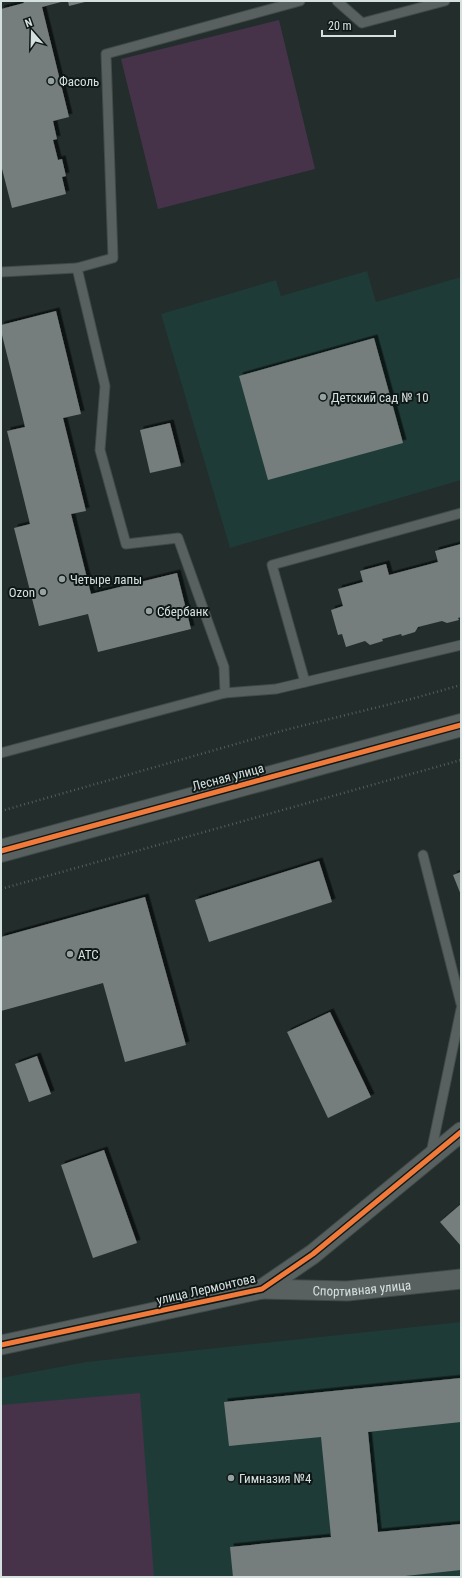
<svg xmlns="http://www.w3.org/2000/svg" width="462" height="1578" font-family="'Roboto Condensed',sans-serif">
	<defs>
		<filter id="shadow"><feDropShadow dx="3.5" dy="-3.5" stdDeviation="0" flood-color="#0009"/></filter>
	</defs>
	<rect width="100%" height="100%" fill="#222d2c"/>
	<g fill="#1f3b37">
		<path d="M367,271l9,31 85,-25v203l-231,68 -69,-234 115,-34 5,16z"/>
		<path d="M461,1322v255h-460v-199l85,-16z"/>
	</g>
	<g fill="#463349">
		<path d="M279,20l36,149 -157,40 -37,-150z"/>
		<path d="M140,1393l14,184h-153v-172z"/>
	</g>
	<g fill="#747e7d" filter="url(#shadow)">
		<path d="M23,1h42l-23,6 27,110 -16,4 4,18 -4,1 5,20 4,-1 4,17 -4,1 4,17 -54,14 -11,-43v-156l23,-6z"/>
		<path d="M68,1h17v1l-16,4z"/>
		<path d="M56,311l25,103 -18,4 23,93 -15,3 20,80 86,-21 14,56 -93,23 -10,-38 -49,12 -25,-98 16,-4 -23,-93 18,-4 -24,-96v-6z"/>
		<path d="M374,338l29,105 -135,37 -29,-104z"/>
		<path d="M170,423l11,43 -31,7 -10,-43z"/>
		<path d="M461,544v73l-3,1 1,2 -12,3 -5,-2 -24,6 -3,5 -13,4 -1,-2 -19,5 1,2 -13,4 -5,-4 -19,6 -4,-13 -4,1 -7,-25 12,-4 -5,-17 25,-7 -3,-11 26,-7 3,11 49,-13 -3,-11z"/>
		<path d="M319,861l13,41 -123,40 -14,-42z"/>
		<path d="M461,872v23l-8,-20z"/>
		<path d="M145,897l41,148 -61,17 -22,-79 -102,28v-74z"/>
		<path d="M330,1012l41,85 -43,21 -41,-86z"/>
		<path d="M37,1056l14,38 -22,8 -14,-38z"/>
		<path d="M104,1150l33,93 -44,15 -32,-93z"/>
		<path d="M461,1204v42l-21,-24z"/>
		<path d="M461,1378v44l-93,10 10,100 83,-8v46l-65,7h-163l-3,-30 101,-10 -10,-100 -92,9 -5,-44z"/>
	</g>
	<g fill="none" stroke-linecap="round" stroke-linejoin="round">
		<defs>
			<g id="service">
				<path d="M337,1l25,22 83,-22"/>
				<path d="M77,268l36,-10 -7,-204 194,-53"/>
				<path d="M1,272l76,-4 28,118 -5,64 26,94 52,-6 46,129 1,26 -224,60"/>
				<path d="M305,682l-33,-117 189,-52"/>
				<path d="M225,693l51,-4 185,-44"/>
				<path d="M423,855l38,149"/>
				<path d="M431,1153l30,-144"/>
			</g>
			<g id="minor">
				<path id="s1" d="M262,1289l85,2 114,-12"/>
				<path d="M1,1345l261,-56 51,-35 148,-122"/>
			</g>
			<path id="tertiary" d="M1,851l460,-126"/>
		</defs>
		<use href="#service" stroke="#404a48" stroke-width="11"/>
		<use href="#minor" stroke="#404a48" stroke-width="21"/>
		<use href="#tertiary" stroke="#404a48" stroke-width="24"/>
		<g stroke="#575e5d" stroke-width="2.5" stroke-dasharray="1 3" stroke-linecap="butt">
			<path d="M1,811l284,-81 130,-32 46,-13"/>
			<path d="M1,889l460,-129"/>
		</g>
		<use href="#service" stroke="#58615f" stroke-width="9"/>
		<use href="#minor" stroke="#58615f" stroke-width="19"/>
		<use href="#tertiary" stroke="#58615f" stroke-width="22"/>
		<defs>
			<g id="cycleway">
				<path d="M1,851l460,-126"/>
				<path d="M1,1345l261,-56 51,-35 148,-122"/>
			</g>
		</defs>
		<use href="#cycleway" stroke="#0f1816" stroke-width="8"/>
		<use href="#cycleway" stroke="#f17a3a" stroke-width="5"/>
	</g>
	<g fill="#96a2a0" stroke="#0f1816" stroke-width="1.5">
		<circle cx="51" cy="81" r="4"/>
		<circle cx="323" cy="397" r="4"/>
		<circle cx="62" cy="579" r="4"/>
		<circle cx="43" cy="592" r="4"/>
		<circle cx="149" cy="611" r="4"/>
		<circle cx="70" cy="954" r="4"/>
		<circle cx="231" cy="1478" r="4"/>
	</g>
	<g text-anchor="middle" dominant-baseline="central" stroke-width="4" stroke-linejoin="round" paint-order="stroke">
		<g font-size="13" fill="#d5e1df" stroke="#0f1816" text-anchor="start">
			<text x="59" y="81">Фасоль</text>
			<text x="331" y="397">Детский сад № 10</text>
			<text x="70" y="579">Четыре лапы</text>
			<text x="35" y="592" text-anchor="end">Ozon</text>
			<text x="157" y="611">Сбербанк</text>
			<text x="78" y="954">АТС</text>
			<text x="239" y="1478">Гимназия №4</text>
		</g>
		<g font-size="13" fill="#d5e1df" stroke="#0f1816">
			<text transform="translate(228 777) rotate(-15)">Лесная улица</text>
			<text stroke="none"><textPath href="#s1" startOffset="100">Спортивная улица</textPath></text>
			<text transform="translate(206 1289) rotate(-13)">улица Лермонтова</text>
		</g>
	</g>
	<rect width="462" height="1578" fill="none" stroke="#d5e1df" stroke-width="4"/>
	<g transform="translate(32 32) rotate(340)" stroke="#0f1816" stroke-width="3" paint-order="stroke">
	<path d="M0-3L7 15L0 10L-7 15Z" fill="#d5e1df"/>
	<text y="-6" font-size="11" font-weight="bold" text-anchor="middle" fill="#d5e1df">N</text>
	</g>
	<path d="M322 30v6h73v-6" fill="none" stroke="#d5e1df" stroke-width="2"/>
	<text x="328" y="30" font-size="12" fill="#d5e1df" stroke="#0f1816" stroke-width="3" paint-order="stroke">20 m</text>
</svg>
